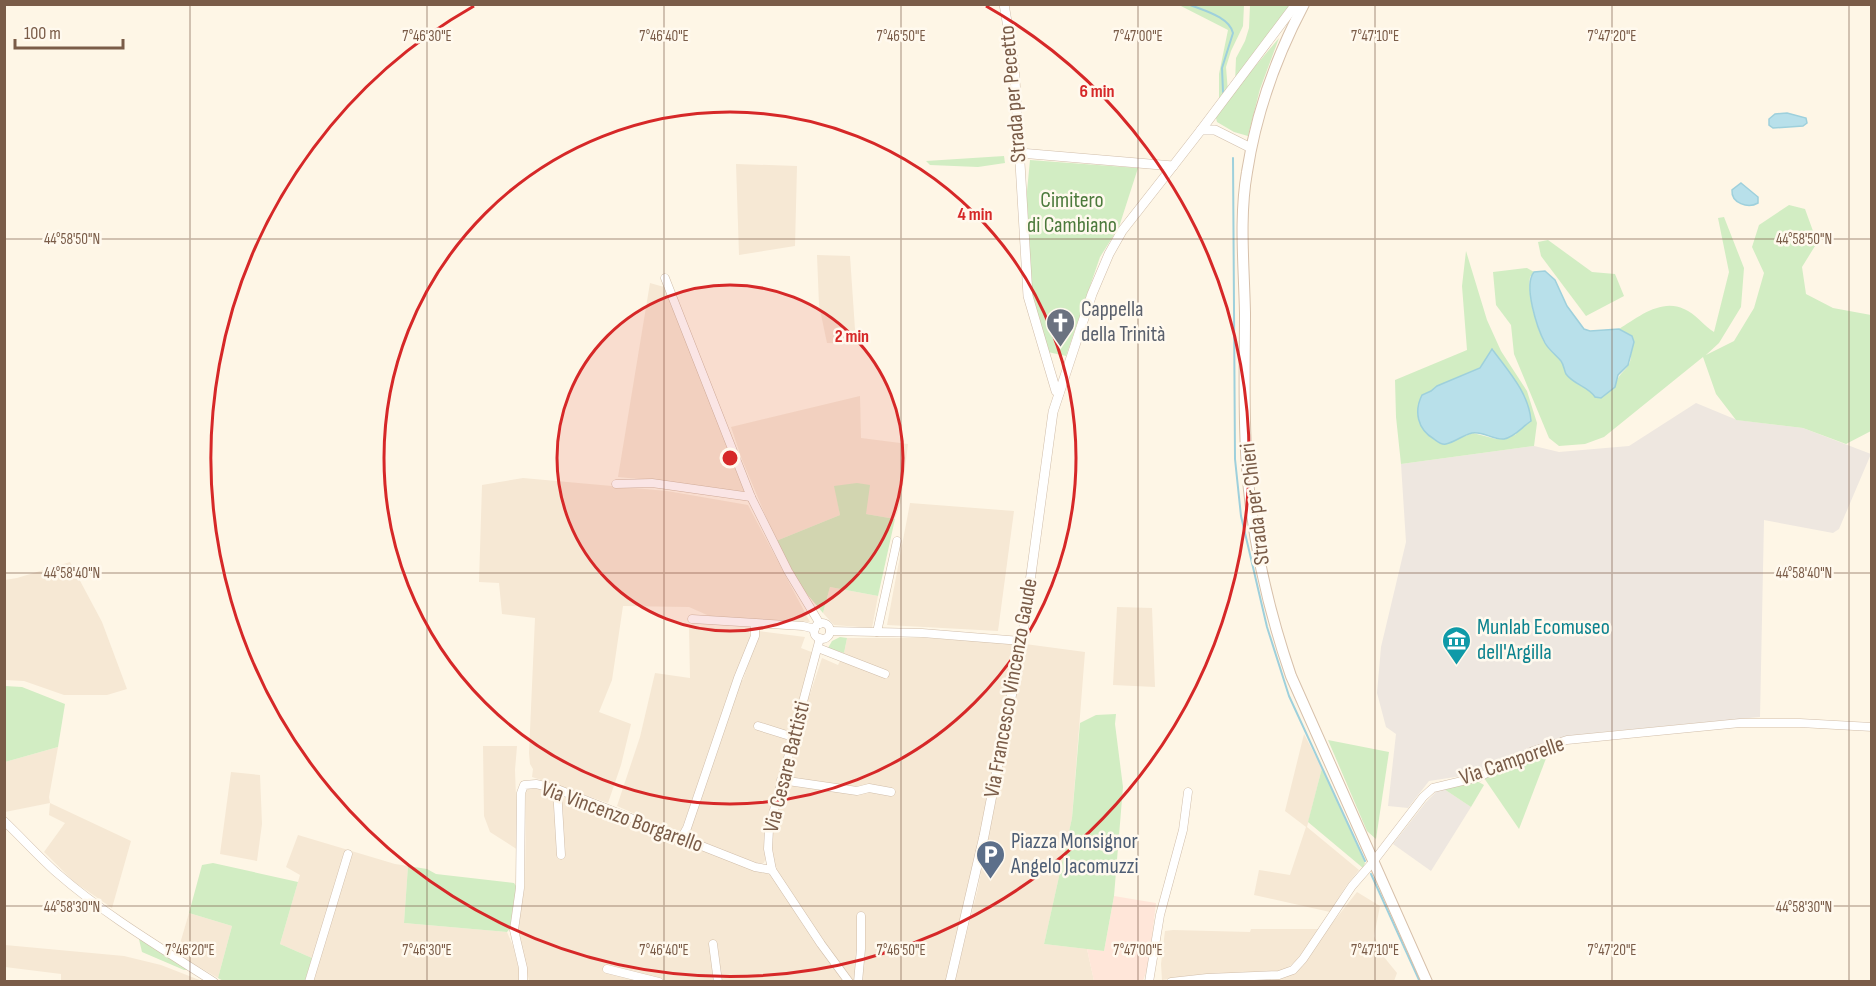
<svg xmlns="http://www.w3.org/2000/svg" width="1876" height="986" font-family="'Sofia Sans Condensed',sans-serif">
	<rect width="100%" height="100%" fill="#fef6e6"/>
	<g fill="#f6e8d4">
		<path d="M736,164l61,2 -2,80 -56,9z"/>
		<path d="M817,255l33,1 6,88 -29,-1 -8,-38z"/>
		<path d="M650,283l14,4 74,186 7,21 -96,-14 -31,-3z"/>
		<path d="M860,396l1,42 47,6 -7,58 -6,17 -29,-5 -31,-28 5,29 -64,26 -35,-84 -10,-30z"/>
		<path d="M523,478l144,13 81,14 62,117 -96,-4 -25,-11 -66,-1 -11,74 -13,32 32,12 -10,41 -13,38 -76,-26 1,-8 -3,-5 -1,-11 6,-135 -33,-4 -3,-31 -20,-1 3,-97z"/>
		<path d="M910,503l104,8 -16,120 -111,-6z"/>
		<path d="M70,562l32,60 25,67 -20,6h-43l-40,-14 -19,-1v-100l12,-2z"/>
		<path d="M830,587l48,9 -6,32 -38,-3 -11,-12z"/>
		<path d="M1117,607l35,1 3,79 -42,-2z"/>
		<path d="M689,626l59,5 3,4 -69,193 -4,5 -61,-27 23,-69 15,-64 35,5z"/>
		<path d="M759,631l46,6 -4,11 13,5 -47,201 -3,9 -9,1 -68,-27 53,-157h3z"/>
		<path d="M847,638h79l90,6 -6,46 -14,77 -48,214h-94l-26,-30 -39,-63 -14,-18 -5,-33 23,-88 3,-3 11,-51 3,-1 12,-36 16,7 6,-12z"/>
		<path d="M1025,644l60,8 -13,166 -28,126 43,5 7,32 -143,1 5,-21 4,-1 18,-72z"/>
		<path d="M1304,734l18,34 -15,59 52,43 -13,16 -16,26 -76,-17 5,-25 31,5 16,-48 -21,-16z"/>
		<path d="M483,746h34l-2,24 3,80 -28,-18 -6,-16z"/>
		<path d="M58,747l-9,50 1,6 81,38 -19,67 -39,-27 -29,-29 21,-29 -16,-8 1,-12 -45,9v-50z"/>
		<path d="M231,772l29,3 2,49 -5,37 -37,-7z"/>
		<path d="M532,787h4l65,23 175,67 69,104h-316l-12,-51 8,-45 1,-95z"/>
		<path d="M298,835l97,29 13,2 -4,57 103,9 6,14 7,28v7h-215l7,-23 -32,-14 20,-69 -14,-8z"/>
		<path d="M1357,892l23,14 -6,30 10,21 13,16 -3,8 -163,1 42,-2 11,-2 12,-7 10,-10 12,-20z"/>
		<path d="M189,913l43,13 -14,52 -41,-24z"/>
		<path d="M1251,929h69l-25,33 -11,8 -19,3 -72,2 -31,5 -1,-16 4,-33 8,-1 77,2z"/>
		<path d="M5,945l119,11 37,9 41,16h-141v-7l-56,-7z"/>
	</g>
	<path fill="#ffe6d9" d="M1114,896l42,7 -7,60 -6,18h-49l-7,-32 17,2z"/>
	<g fill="#eee7e0">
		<path d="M1696,403l41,17 66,8 68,26 -32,75 -6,4 -69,-13 -4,197 -157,15 -41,7 -80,34 -53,8 -21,27 -20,-2 8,-72 -10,-7 -9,-34 4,-46 25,-105 -5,-78 133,-18 25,6 70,-6z"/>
		<path d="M1441,787l30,20 -40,64 -38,-27 33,-42z"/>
	</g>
	<g fill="#d2edc3" fill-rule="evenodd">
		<path d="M1179,5h65l-1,21 -12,25 -5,16 2,25 -9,9v-27l9,-44z"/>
		<path d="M1250,5h41l-56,78 1,-25 9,-17 4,-13z"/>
		<path d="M1279,38l-19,51 -12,47 -14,-4 -17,-10 -2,-8z"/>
		<path d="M1004,156l1,7 -27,4 -48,-2 -4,-4z"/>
		<path d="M1030,160l108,8 -19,59 -19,30 -34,99 -18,-4 -16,-50 -7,-90z"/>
		<path d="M1789,205l16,4 8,22 2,15 -13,21 4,27 27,14 38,7v116l-25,13 -43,-16 -67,-8 -20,-26 -13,-37 -99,80 -19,7 -26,2 -10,-8 -35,-84 -3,-29 -15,-20 -3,-33 34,-4 7,4 -4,5c-3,17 7,54 16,68 5,7 13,11 16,18 5,7 5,13 13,19 9,7 19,10 30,12l10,-7c4,-16 10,-14 15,-25 2,-8 1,-17 2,-25l-13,-8c18,-11 42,-31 65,-20 11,4 20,17 30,23l15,-60 -11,-54 6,-1 20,51 -3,39 -22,36 -13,12 28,-14 20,-33 10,-35 -12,-26 7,-22z"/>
		<path d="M1548,240l44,32 23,2 9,22 -38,20 -45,-60 -3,-14z"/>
		<path d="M1466,251l21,69 14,31 26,40 10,32 -3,23 -133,18 -5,-47 -1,-37 72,-30 -5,-64zM1493,349l29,78 -7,8 -19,4 -23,-6 -11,4 -40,-42 9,-4 7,-5 42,-18z"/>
		<path d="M857,483l13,2 -4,29 29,5 -17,77 -48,-9 -7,26 -22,-26 -25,-46 64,-26 -6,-29z"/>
		<path d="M840,637l7,1 -3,15 -16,-5 4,-7z"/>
		<path d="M5,686l17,1 43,17 -7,43 -53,15z"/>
		<path d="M1116,714l-1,10 8,63 -9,109 -10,55 -60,-7 28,-126 8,-95 16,-8z"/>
		<path d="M1328,740l61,12 -13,87 -9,-8z"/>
		<path d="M1550,748l-31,81 -35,-51 45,-23z"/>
		<path d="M1322,768l43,95 -2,5 -55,-46z"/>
		<path d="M1477,781l7,4 -13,22 -30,-20z"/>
		<path d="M213,863l85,19 -18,62 32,14 -7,23 -80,1 -7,-4 14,-52 -43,-13 13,-48z"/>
		<path d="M408,866l19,3 9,5 78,9 2,3 -4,40 -5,6 -103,-9z"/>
		<path d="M138,935l51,35h-5l-42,-18z"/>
	</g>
	<g fill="#b8e0ea" stroke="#9ed0dc" stroke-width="1.5">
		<path d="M1787,113l19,5 1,5 -4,3 -30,2 -4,-3v-6l6,-5z"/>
		<path d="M1741,183l17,14v6c-10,6 -27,0 -26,-13z"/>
		<path d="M1545,271l10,9 12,26 17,23 6,2 29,-2 13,7 2,6 -6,23 -10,10 -3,12 -14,11 -6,-1c-7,-11 -21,-12 -29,-23 -2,-4 -2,-9 -5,-13 -5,-6 -12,-11 -16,-18 -8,-15 -22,-58 -11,-71z"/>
		<path d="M1492,349c16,22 37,44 39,72 -9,6 -16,16 -27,18 -11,1 -21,-8 -32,-6 -9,2 -17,9 -26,11 -5,1 -8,-2 -12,-5 -17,-10 -20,-28 -12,-44l9,-4 6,-5 43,-18z"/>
	</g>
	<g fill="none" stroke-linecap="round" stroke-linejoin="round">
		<g stroke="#9ed0dc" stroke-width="2">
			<path d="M1188,4c13,6 41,12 45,29l-11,35 1,24"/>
			<path d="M1233,158l2,301 6,57 26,111 22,69 76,165"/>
			<path d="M1371,874l49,108"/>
		</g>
		<defs>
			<g id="minor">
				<path d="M665,278l86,219 37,74 32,53"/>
				<path d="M616,484l36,-1 99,14"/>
				<path d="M692,619l111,7 12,3"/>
				<circle cx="822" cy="631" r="8"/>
				<path d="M830,631l92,2 100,8"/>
				<path d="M877,632l20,-91"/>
				<path d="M820,638l-51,191 -1,20 4,21 49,74 28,38"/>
				<path d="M818,648l67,26"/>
				<path d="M758,726l35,11"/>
				<path d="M781,780l76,11 12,-3 22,4"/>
				<path d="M557,789l4,66"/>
				<path d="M4,821c18,17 35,36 53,52 48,42 104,75 157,109"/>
				<path d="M682,837l5,-9 51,-150 17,-42v-12"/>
				<path d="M713,944l5,38"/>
				<path d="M607,969l52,13"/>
				<path d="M309,982l39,-128"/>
				<path d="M523,982v-14l-9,-38 6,-42 1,-95 3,-8 12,-1 21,5 198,78 17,3"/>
				<path d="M858,982l3,-33v-33"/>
				<path d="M1149,982l11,-67 23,-85 5,-38"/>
				<path d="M1171,982l36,-4 72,-3 14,-5 10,-11 49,-73 21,-24 50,-65 10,-9 46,-11 54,-26 34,-11 173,-17h60l72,4"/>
			</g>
			<g id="tertiary">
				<path d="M1004,4l10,59 14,233 28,95 3,2"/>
				<path d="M1201,130l95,-126"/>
				<path d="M1020,153l153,13 28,-36h14l36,18"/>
				<path d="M950,982l34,-146 38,-195 31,-229 39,-118 17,-40 13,-23 51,-65"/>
			</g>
			<path id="secondary" d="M1304,4c-28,53 -48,109 -57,168 -8,45 -3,94 -2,141 0,51 -2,103 2,154 5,71 21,142 44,209l136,306"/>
		</defs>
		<use href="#minor" stroke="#d1beaa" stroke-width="9"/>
		<use href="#tertiary" stroke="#d1beaa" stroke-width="10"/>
		<use href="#secondary" stroke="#d7c0aa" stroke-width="12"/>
		<use href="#minor" stroke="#fff" stroke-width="8"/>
		<use href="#tertiary" stroke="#fff" stroke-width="9"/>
		<use href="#secondary" stroke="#fff" stroke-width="10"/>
	</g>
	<path fill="none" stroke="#7a5c48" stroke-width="1.5" stroke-opacity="0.45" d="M190,4v978M427,4v978M664,4v978M901,4v978M1138,4v978M1375,4v978M1612,4v978M1849,4v978M4,239h1868M4,573h1868M4,906h1868"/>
	<circle cx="730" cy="458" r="173" fill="#d62828" fill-opacity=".12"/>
	<g fill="none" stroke="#d62828" stroke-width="3">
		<circle cx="730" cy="458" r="173"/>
		<circle cx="730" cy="458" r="346"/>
		<path d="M986 6A519 519 0 1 1 474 6"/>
	</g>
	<defs>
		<symbol id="church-pin" viewBox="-11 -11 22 30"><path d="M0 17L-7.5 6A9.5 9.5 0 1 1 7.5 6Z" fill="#6b7280" stroke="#fff9ee"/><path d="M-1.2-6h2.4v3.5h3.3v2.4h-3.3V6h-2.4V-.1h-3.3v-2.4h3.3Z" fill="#fff"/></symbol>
		<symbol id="museum-pin" viewBox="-11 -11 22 30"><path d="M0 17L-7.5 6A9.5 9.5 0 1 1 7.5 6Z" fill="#0f9aa8" stroke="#fff9ee"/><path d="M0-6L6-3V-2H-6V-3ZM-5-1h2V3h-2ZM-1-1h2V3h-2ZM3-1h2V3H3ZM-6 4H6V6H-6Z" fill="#fff"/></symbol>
		<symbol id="parking-pin" viewBox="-11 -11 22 30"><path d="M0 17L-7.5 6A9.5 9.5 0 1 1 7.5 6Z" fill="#5c6f8a" stroke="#fff9ee"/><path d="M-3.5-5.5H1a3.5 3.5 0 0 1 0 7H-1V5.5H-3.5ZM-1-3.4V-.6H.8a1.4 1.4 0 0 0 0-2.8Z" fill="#fff"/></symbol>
	</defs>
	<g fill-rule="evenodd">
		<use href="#church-pin" x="1044" y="306" width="33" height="45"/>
		<use href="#museum-pin" x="1440" y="624" width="33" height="45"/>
		<use href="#parking-pin" x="974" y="838" width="33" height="45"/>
	</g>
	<g text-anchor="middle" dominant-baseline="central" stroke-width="5" stroke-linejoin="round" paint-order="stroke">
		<g font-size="22" fill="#7a5c48" stroke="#fff9ee">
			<text transform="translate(1013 94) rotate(-95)">Strada per Pecetto</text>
			<text transform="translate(1255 504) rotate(-97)">Strada per Chieri</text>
			<text transform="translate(1011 688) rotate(-80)">Via Francesco Vincenzo Gaude</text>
			<text transform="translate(1512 761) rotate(-19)">Via Camporelle</text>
			<text transform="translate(787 767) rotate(-76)">Via Cesare Battisti</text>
			<text transform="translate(622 817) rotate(20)">Via Vincenzo Borgarello</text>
		</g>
		<g font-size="22" fill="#4c7a3c" stroke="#fff9ee">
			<text x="1072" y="200">Cimitero<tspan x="1072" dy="25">di Cambiano</tspan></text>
		</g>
		<g font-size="22" fill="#5b616d" stroke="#fff9ee" text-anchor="start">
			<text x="1081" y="309">Cappella<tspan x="1081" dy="25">della Trinità</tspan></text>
		</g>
		<g font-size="22" fill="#0d838f" stroke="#fff9ee" text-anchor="start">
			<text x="1477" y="627">Munlab Ecomuseo<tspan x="1477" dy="25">dell'Argilla</tspan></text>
		</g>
		<g font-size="22" fill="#4e5e75" stroke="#fff9ee" text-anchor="start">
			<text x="1011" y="841">Piazza Monsignor<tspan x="1011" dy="25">Angelo Jacomuzzi</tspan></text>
		</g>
	</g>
	<g font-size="15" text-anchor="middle" fill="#7a5c48" stroke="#fff9ee" stroke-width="5" stroke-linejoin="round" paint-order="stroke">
		<text x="427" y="41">7°46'30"E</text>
		<text x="664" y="41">7°46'40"E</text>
		<text x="901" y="41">7°46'50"E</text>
		<text x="1138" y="41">7°47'00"E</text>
		<text x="1375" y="41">7°47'10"E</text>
		<text x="1612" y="41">7°47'20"E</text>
		<text x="72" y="244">44°58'50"N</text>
		<text x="1804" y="244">44°58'50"N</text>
		<text x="72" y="578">44°58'40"N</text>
		<text x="1804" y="578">44°58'40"N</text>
		<text x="72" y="912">44°58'30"N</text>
		<text x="1804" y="912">44°58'30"N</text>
		<text x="190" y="955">7°46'20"E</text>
		<text x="427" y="955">7°46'30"E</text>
		<text x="664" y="955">7°46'40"E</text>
		<text x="901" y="955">7°46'50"E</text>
		<text x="1138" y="955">7°47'00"E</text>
		<text x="1375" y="955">7°47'10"E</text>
		<text x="1612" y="955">7°47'20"E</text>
	</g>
	<circle cx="730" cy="458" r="9" fill="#d62828" stroke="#fff9ee" stroke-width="3"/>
	<g font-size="18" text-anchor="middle" font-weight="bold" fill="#d62828" stroke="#fff9ee" stroke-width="5" stroke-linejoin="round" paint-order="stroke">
		<text x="1097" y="97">6 min</text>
		<text x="975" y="220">4 min</text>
		<text x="852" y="342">2 min</text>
	</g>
	<rect width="1876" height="986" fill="none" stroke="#7a5c48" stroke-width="12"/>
	<path d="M15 39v9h108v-9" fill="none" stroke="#7a5c48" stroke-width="3"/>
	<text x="24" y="39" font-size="18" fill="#7a5c48" stroke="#fff9ee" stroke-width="4.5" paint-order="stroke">100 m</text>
</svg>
